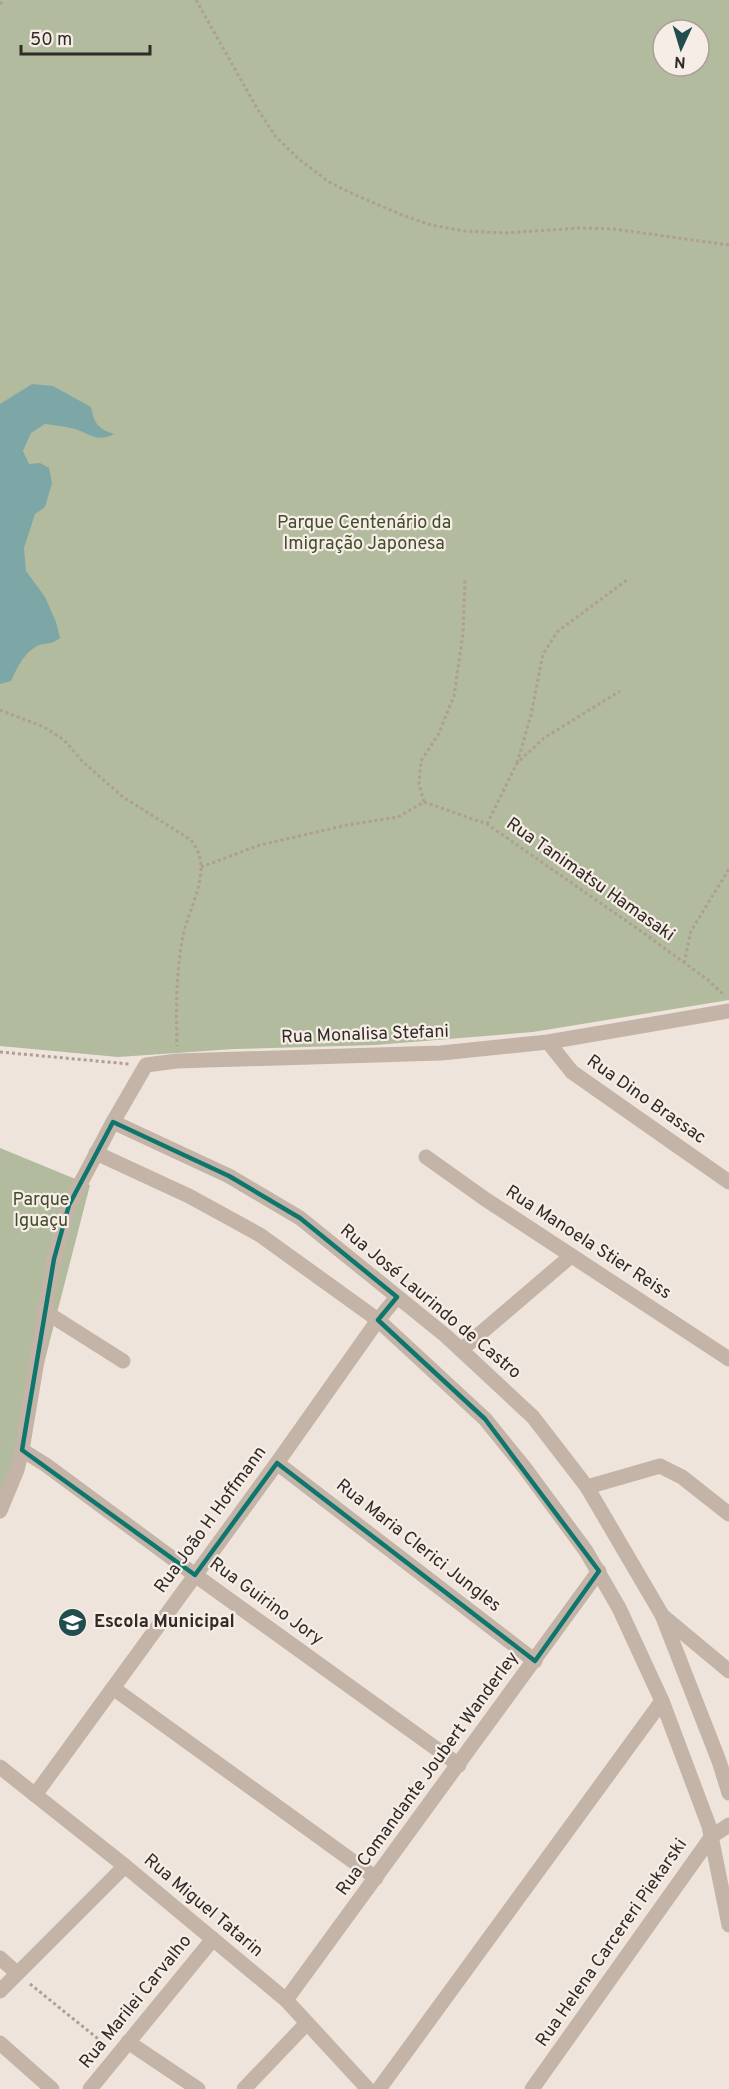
<svg xmlns="http://www.w3.org/2000/svg" width="729" height="2089" font-family="Overpass,sans-serif">
	<rect width="100%" height="100%" fill="#eee4db"/>
	<g fill="#b2bb9d" fill-rule="evenodd">
		<path d="M0,0h729v1000l-196,32 -158,13 -141,4 -116,8 -118,-11zM663,30h36v36h-36z"/>
		<path d="M0,1148l90,37 -66,256 -24,61z"/>
	</g>
	<path fill="#7da7a7" d="M32,384l21,2 38,21c3,16 7,22 23,27 -18,10 -27,-3 -43,-6 -9,-2 -17,-3 -26,-4l-14,9 -8,18 6,13 11,-1 9,5 3,15 -7,24 -10,7 -11,34 2,23 19,26 11,25 4,16c-10,8 -14,4 -23,8 -13,7 -20,22 -26,35l-11,3v-280z"/>
	<g fill="none" stroke-linecap="round" stroke-linejoin="round">
		<g stroke="#b09e93" stroke-width="3" stroke-dasharray="3 3" stroke-linecap="butt">
			<path d="M196,0l62,110 18,27 24,23 29,22 24,12 49,21 29,10 33,6 41,2 75,-5 34,1 115,16"/>
			<path d="M0,4l4,-4"/>
			<path d="M0,710l44,17 20,13 19,22 40,35 68,43c6,8 9,15 10,25 1,25 -15,51 -19,76 -6,35 -6,70 -5,105"/>
			<path d="M517,763l14,-48 12,-61 15,-23 69,-51"/>
			<path d="M424,802l63,22 158,110 63,46 17,16"/>
			<path d="M487,824l30,-61 27,-25 76,-47"/>
			<path d="M201,867l59,-22 87,-20 51,-8 26,-15 -5,-18 2,-23 17,-26 16,-39 9,-63 2,-54"/>
			<path d="M684,963l7,-32 38,-62"/>
			<path d="M0,1052l129,12"/>
			<path d="M30,1984l77,62"/>
		</g>
		<g stroke="#c4b4a8" stroke-width="15">
			<path d="M548,1042l24,30 157,110"/>
			<path d="M113,1122l116,54 71,42 146,118 87,81 54,70 75,128 57,146 10,32"/>
			<path d="M96,1153l93,43 71,39 118,85 107,99 39,48 62,84 33,57 43,93 47,125 20,99"/>
			<path d="M426,1157l59,42 244,160"/>
			<path d="M44,1311l79,50"/>
			<path d="M461,1350l110,-94"/>
			<path d="M22,1450l24,15 149,110 264,190"/>
			<path d="M277,1463l258,198"/>
			<path d="M587,1487l73,-21 22,11 47,37"/>
			<path d="M0,1511l17,-41 5,-20 32,-191 15,-54 44,-83 33,-57 31,-4 264,-8 107,-11 181,-31"/>
			<path d="M664,1617l65,54"/>
			<path d="M113,1688l263,190"/>
			<path d="M0,1767l125,99 161,134 82,89"/>
			<path d="M35,1795l242,-332 101,-143 19,-23"/>
			<path d="M0,1958l17,15"/>
			<path d="M0,1991l125,-125"/>
			<path d="M286,2000l313,-429"/>
			<path d="M128,2042l70,47"/>
			<path d="M0,2043l52,46"/>
			<path d="M90,2089l123,-150"/>
			<path d="M244,2089l63,-66"/>
			<path d="M379,2089l283,-388"/>
			<path d="M532,2089l180,-253 17,-11"/>
		</g>
	</g>
	<path fill="none" stroke="#0f766e" stroke-width="4.5" stroke-linejoin="round" d="M113,1122l116,54 71,42 97,79 -19,23 107,99 114,152 -64,90 -258,-198 -82,112 -173,-125 32,-191 15,-54z"/>
	<defs>
		<symbol id="school-disc" viewBox="-11 -11 22 22"><circle r="9.5" fill="#224d4e" stroke="#f6eee6"/><path d="M0-5L7-2L0 1L-7-2ZM-4 1L0 2.5L4 1V4Q0 6-4 4Z" fill="#fff"/></symbol>
	</defs>
	<g fill-rule="evenodd">
		<use href="#school-disc" x="56" y="1606" width="33" height="33"/>
	</g>
	<g text-anchor="middle" dominant-baseline="central" stroke-width="4.5" stroke-linejoin="round" paint-order="stroke">
		<g font-size="18" fill="#434d2e" stroke="#f6eee6">
			<text x="364" y="523">Parque Centenário da<tspan x="364" dy="21">Imigração Japonesa</tspan></text>
			<text x="41" y="1200">Parque<tspan x="41" dy="21">Iguaçu</tspan></text>
		</g>
		<g font-size="18" fill="#322a27" stroke="#f6eee6">
			<text transform="translate(590 880) rotate(35)">Rua Tanimatsu Hamasaki</text>
			<text transform="translate(365 1035) rotate(-2)">Rua Monalisa Stefani</text>
			<text transform="translate(646 1100) rotate(35)">Rua Dino Brassac</text>
			<text transform="translate(588 1243) rotate(33)">Rua Manoela Stier Reiss</text>
			<text transform="translate(430 1302) rotate(40)">Rua José Laurindo de Castro</text>
			<text transform="translate(211 1520) rotate(-54)">Rua João H Hoffmann</text>
			<text transform="translate(418 1546) rotate(38)">Rua Maria Clerici Jungles</text>
			<text transform="translate(266 1602) rotate(36)">Rua Guirino Jory</text>
			<text transform="translate(428 1774) rotate(-54)">Rua Comandante Joubert Wanderley</text>
			<text transform="translate(203 1906) rotate(40)">Rua Miguel Tatarin</text>
			<text transform="translate(612 1943) rotate(-55)">Rua Helena Carcereri Piekarski</text>
			<text transform="translate(136 2002) rotate(-51)">Rua Marilei Carvalho</text>
		</g>
		<g font-size="18" font-weight="bold" fill="#322a27" stroke="#f6eee6" text-anchor="start">
			<text x="94" y="1622">Escola Municipal</text>
		</g>
	</g>
	<g transform="translate(681 48) rotate(184)"><circle r="28" fill="#f6eee6" stroke="#a8a09a" stroke-width="1.5"/>
	<path d="M0-4.5L10 22L0 15L-10 22Z" fill="#224d4e"/>
	<text y="-9" font-size="16" font-weight="bold" text-anchor="middle" fill="#322a27">N</text>
	</g>
	<path d="M21 45v9h129v-9" fill="none" stroke="#322a27" stroke-width="3"/>
	<text x="30" y="45" font-size="18" fill="#322a27" stroke="#f6eee6" stroke-width="4.5" paint-order="stroke">50 m</text>
</svg>
